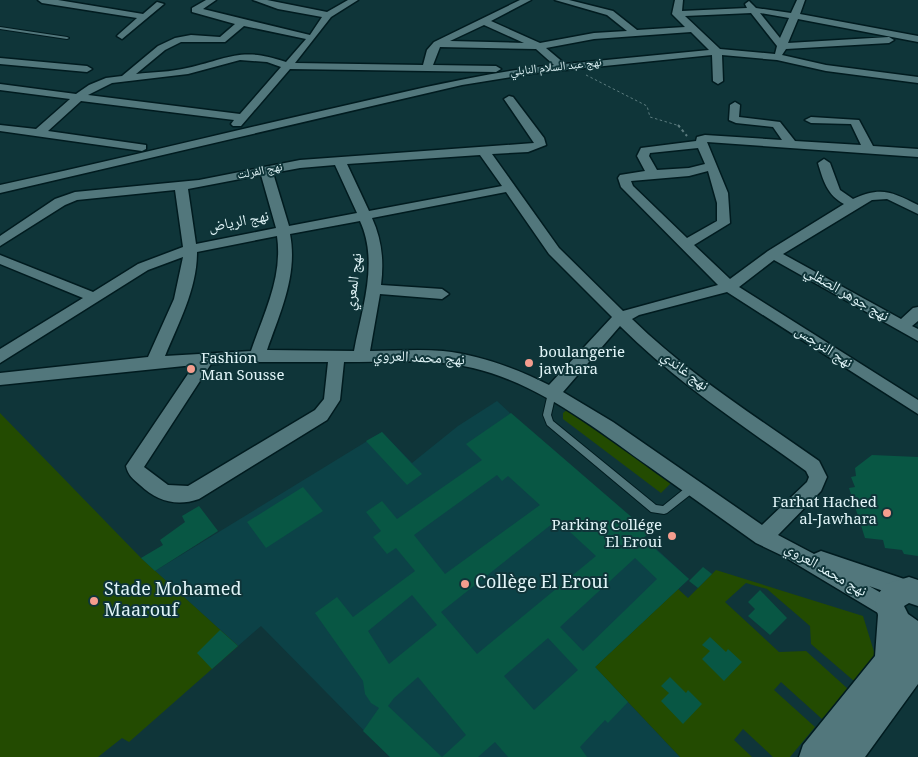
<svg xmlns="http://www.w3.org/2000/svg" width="918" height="757" font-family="Georgia,'Noto Naskh Arabic',serif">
	<rect width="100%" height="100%" fill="#0f3539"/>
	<path fill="#0c4247" d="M497,401l192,178 -94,88 85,90h-290l-129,-131 -23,20 -83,-75 227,-139 30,31 46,-37z"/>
	<g fill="#234b01">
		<path d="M568,409l104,73 -11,11 -98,-74v-6z"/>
		<path d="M0,413l141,145 97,88 -109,96 -7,-4 -24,19h-98z"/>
		<path d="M716,570l147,46 12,39 -21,26 -43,-37 -1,-18 -43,-37 -21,-6 -21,19 54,50 27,-1 42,38 -26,30 -41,-37 -7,8 41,37 -25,30h-17l-30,-28 -9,11 18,17h-72l-85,-90 83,-78 10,9z"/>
	</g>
	<g fill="#085744" fill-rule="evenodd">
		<path d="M511,413l139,120 -7,5 46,41 -94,88 33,35 -20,21 -3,-3 -25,27 7,10h-79l-13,-15 -17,15h-88l-27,-26 16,-23 -8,-5 -6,-9 -2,-13 -48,-68 22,-16 16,20 62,-46 -19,-23 -9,6 -14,-17 8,-6 -15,-19 16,-11 15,18 85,-59 -16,-16zM497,475l5,6 6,-5 32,29 -95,69 -31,-39zM557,520l39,36 -119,98 -36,-42zM635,558l22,21 -74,72 -23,-24zM412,595l25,30 -48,39 -21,-33zM548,638l30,32 -44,40 -30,-34zM418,677l48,58 -24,22 -54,-51 6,-8z"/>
		<path d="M382,432l29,31 11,11 -15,11 -41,-44z"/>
		<path d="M872,455l46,2v99l-14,-2 -2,-4 -17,-2 -2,-8 -18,-2 -16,-50 6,-1 -4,-10 5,-1 -1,-8z"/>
		<path d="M303,487l20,24 -57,37 -19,-26z"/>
		<path d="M199,506l19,25 -63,40 -14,-13 22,-13 -3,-5 25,-18 -3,-6z"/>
		<path d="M703,567l9,7 -14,14 -9,-7z"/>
		<path d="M760,590l27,28 -17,17 -22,-19 7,-7 -7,-7z"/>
		<path d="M220,630l18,16 -26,23 -15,-16z"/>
		<path d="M710,637l16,15 2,-3 14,13 -18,19 -22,-22 8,-8 -8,-6z"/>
		<path d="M670,677l16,16 2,-3 14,14 -19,20 -22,-23 8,-8 -8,-7z"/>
	</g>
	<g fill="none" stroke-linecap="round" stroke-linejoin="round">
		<defs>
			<g id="lane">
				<path d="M0,27l67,10 2,1 -2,1 -67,-10z"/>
				<path d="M552,390l3,1 1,2 -5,22 2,6 103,84 7,1 26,-21 3,-1 3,1 1,3 -1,3 -28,22 -3,1 -13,-2 -104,-87 -4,-10 5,-22 1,-2z"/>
			</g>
			<g id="street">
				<path d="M38,0h20l85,14 14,-12 7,2 -42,35 -5,-3 2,-2 18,-16 -95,-15z"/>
				<path d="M206,0h10l-13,9 107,26 12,-18 -44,-8 -25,-9h14l60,12 21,-12h10l-27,17 -36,46 128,2 4,-15 7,-8 86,-42h11l-40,21 49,22 54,-10 33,-2 -20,-16 -52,-15h14l44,11 24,19 48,-3 -13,-13 3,-14h8l-1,11 65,-3 -2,-4 4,-3 7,7 35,5 6,-13h8l-5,14 118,22v6l-120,-23 -10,24 101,-6 5,3 -5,3 -103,6 -4,6 44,10 92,12v6l-92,-12 -49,-11 -55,-5 1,26 -5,3 -5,-3 -1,-26 -176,18 -74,12 -462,108v-8c115,-25 228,-53 343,-79 70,-16 139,-33 211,-41l-18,-16 -96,-2 -7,18 63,1 5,3 -5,3 -206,-3 -49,57h-8l-2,-2 3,-4 -153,-19 -33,30 98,14v4l-4,2 -142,-20v-6l36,4 34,-30 -70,-9v-6l76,10 13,-9 17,-7 16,-2 36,-30 17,-8 16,-3 29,2 15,-13 -43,-12v-4zM751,13l26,33 -2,8 -55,-5 -35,-33zM760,13l29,5 -9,20zM484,25l40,18 -74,-2zM244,26l62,13 -20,23c-45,-16 -58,-3 -99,6 -16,4 -34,4 -51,6l29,-24 16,-8h44zM691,32l18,18 -144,14 -19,-16 48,-9zM240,60l27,2 14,5 -41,47 -152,-19 24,-12 76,-9z"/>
				<path d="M0,58l87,8 5,3 -5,3 -87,-8z"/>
				<path d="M509,96l4,1 31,41 2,7 -18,7 -36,2 67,94 64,63 95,-26 -97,-98 -3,-9 2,-3 25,-4 -8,-15 4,-8 55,-7 1,-4 8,-2 77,5 -9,-13 -37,-4 -7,-3 1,-15 5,-3 5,3 -1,12 41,5 15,19 66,4 -10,-21 -40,-1 -6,-3 6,-3 48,3 14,26 45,3v8l-211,-15 21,51 2,30 -36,22 36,34 38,-28 76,-47c-17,-9 -21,-24 -26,-41l6,-4 6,4 10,27 13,9c28,-13 39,-7 65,6v9l-31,-15 -15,1 -89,54 118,65 12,-11 5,-1v14l-6,5 6,3v12l-144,-81 -35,27 179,113v14l-191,-122 -88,23 -7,4c56,55 123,97 187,142l8,16 -6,14 -43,44 36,19 7,-3 95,32 2,4 -2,10 -7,3 -40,-14 28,16 3,7 -3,7 -7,3 -7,-3 -100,-60 -27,-13c-35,-25 -70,-50 -105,-75 -55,-39 -111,-84 -178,-100 -41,-10 -86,-6 -129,-6l-4,38 -13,20 -128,79c-23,8 -42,2 -59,-14 -7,-6 -12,-10 -14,-19l68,-101 -194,20v-12l148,-16 26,-58 9,-42 -35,13 -148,93v-14l83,-51 -83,-34v-9l93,37 45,-28 45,-17 -8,-57 -98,10 -12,5 -65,41v-10l55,-37 20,-7 124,-12 101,-20 234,-17 -30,-44zM698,148l7,16 -16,4 -32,2 -8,-14 1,-3zM480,155l22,31 -133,25 -22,-47zM335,165l22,48 -68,13 -16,-53 27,-5zM708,171l9,32v18l-30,17 -54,-52 -2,-5 58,-5zM261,175l15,53 -80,16 -8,-55zM506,192l43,62 63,63 -63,68c-32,-16 -69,-30 -106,-34 -24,-2 -49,0 -73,0l10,-57 62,5 7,-5 -7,-5 -61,-4c3,-24 1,-45 -9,-67zM360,221c19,41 2,87 -6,130l-87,-1c13,-37 31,-75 23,-116zM277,236c6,41 -13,77 -26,115l-86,5c14,-34 32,-67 32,-104zM620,326c56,56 122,99 186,145l3,6 -2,5 -45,43 -149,-103 -50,-30zM257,362h71l-4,37 -9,11 -127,76 -20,-1 -24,-18 67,-103z"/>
			</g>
			<path id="secondary" d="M909,577l9,3v26l-9,-3 -5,3 4,8 10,7v63l-53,73h-66l4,-12 72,-89 3,-41 -3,-12 4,-10 7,-9z"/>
		</defs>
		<use href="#lane" stroke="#001b1f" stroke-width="2"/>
		<use href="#street" stroke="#001b1f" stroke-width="3"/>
		<use href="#secondary" stroke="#001b1f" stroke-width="3"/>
		<path stroke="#5c7c7f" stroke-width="1" stroke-dasharray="2.5 2.5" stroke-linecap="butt" d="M586,75l61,31 3,11 30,9"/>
		<path stroke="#5c7c7f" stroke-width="2" stroke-dasharray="3 3" stroke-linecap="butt" d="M678,125l9,11"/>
		<use href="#lane" fill="#52777c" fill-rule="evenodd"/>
		<use href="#street" fill="#52777c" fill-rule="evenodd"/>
		<use href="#secondary" fill="#52777c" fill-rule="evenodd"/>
	</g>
	<g fill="#f59d8e" stroke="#0f3539" stroke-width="2">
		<circle cx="529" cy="363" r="5"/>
		<circle cx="191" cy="369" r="5"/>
		<circle cx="887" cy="513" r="5"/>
		<circle cx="672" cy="536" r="5"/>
		<circle cx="465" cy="584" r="5"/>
		<circle cx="94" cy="601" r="5"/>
	</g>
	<g text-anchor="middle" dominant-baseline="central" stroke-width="4" stroke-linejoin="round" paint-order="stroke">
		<g font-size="12" fill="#e1f5f8" stroke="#0f3539">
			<text transform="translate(556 68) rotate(-6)">نهج عبد السلام النابلي</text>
			<text transform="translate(260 172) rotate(-11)">نهج الفرلت</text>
		</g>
		<g font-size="15" fill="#e1f5f8" stroke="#0f3539">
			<text transform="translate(239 223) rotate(-11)">نهج الرياض</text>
			<text transform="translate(355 282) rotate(-83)">نهج المعري</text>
			<text transform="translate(846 295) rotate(30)">نهج جوهر الصقلي</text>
			<text transform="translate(823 348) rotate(33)">نهج النرجس</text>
			<text transform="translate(419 359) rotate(3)">نهج محمد العروي</text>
			<text transform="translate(684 372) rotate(37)">نهج غاندي</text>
			<text transform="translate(825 571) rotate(30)">نهج محمد العروي</text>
		</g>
		<g font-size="15" fill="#e1f5f8" stroke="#0f3539" text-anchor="start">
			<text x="539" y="354">boulangerie<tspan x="539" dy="17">jawhara</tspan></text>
			<text x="201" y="360">Fashion<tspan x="201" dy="17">Man Sousse</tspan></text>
			<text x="877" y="504" text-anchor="end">Farhat Hached<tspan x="877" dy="17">al-Jawhara</tspan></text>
			<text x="662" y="527" text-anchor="end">Parking Collége<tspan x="662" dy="17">El Eroui</tspan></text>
		</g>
		<g font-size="18" fill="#e1f5f8" stroke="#0f3539" text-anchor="start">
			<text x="475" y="584">Collège El Eroui</text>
			<text x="104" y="591">Stade Mohamed<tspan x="104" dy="21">Maarouf</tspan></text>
		</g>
	</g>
</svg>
